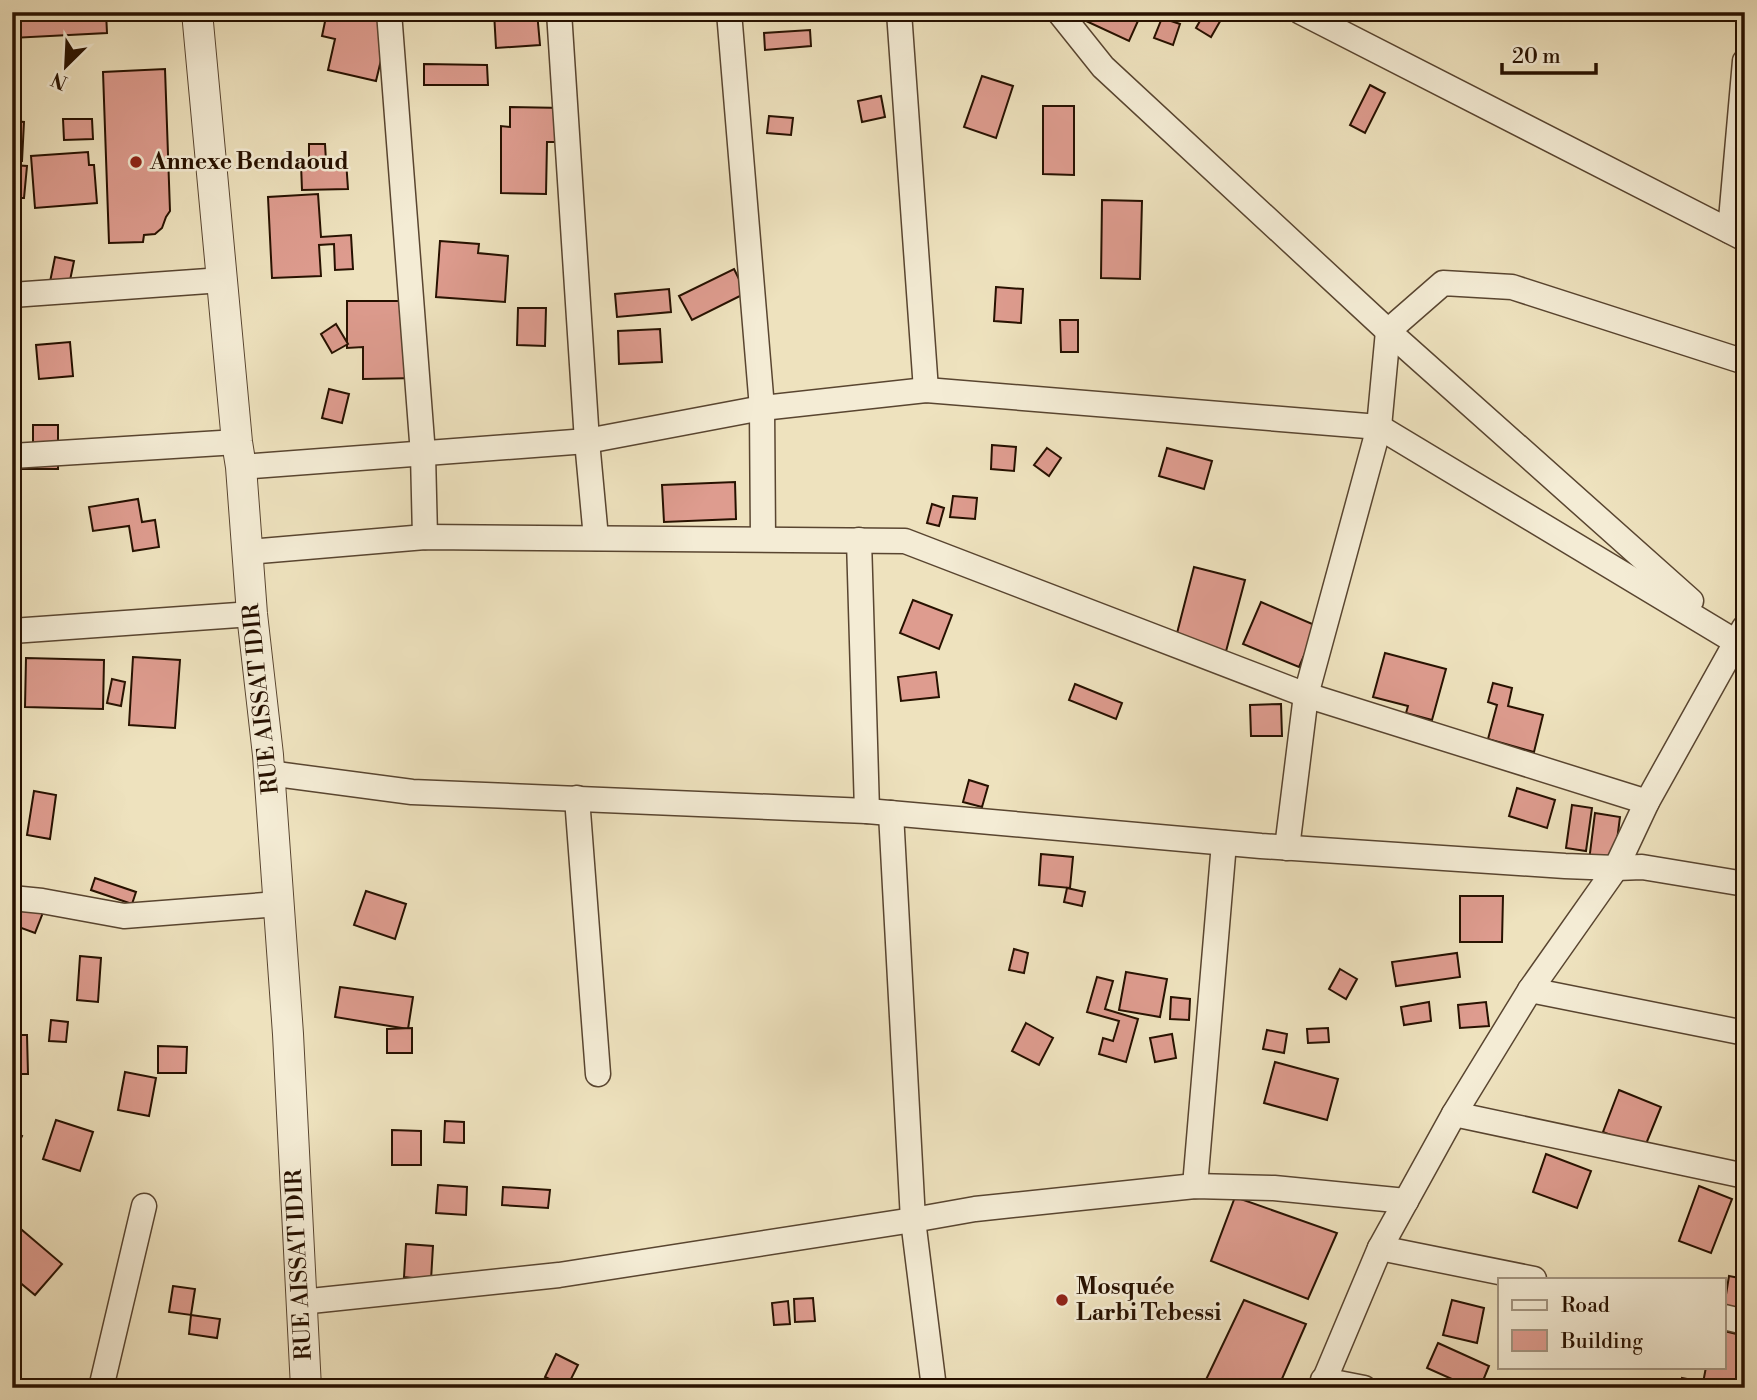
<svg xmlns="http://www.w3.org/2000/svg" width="1757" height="1400" font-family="'Libre Bodoni',serif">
	<rect width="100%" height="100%" fill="#eee2be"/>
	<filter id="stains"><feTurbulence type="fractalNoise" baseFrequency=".00286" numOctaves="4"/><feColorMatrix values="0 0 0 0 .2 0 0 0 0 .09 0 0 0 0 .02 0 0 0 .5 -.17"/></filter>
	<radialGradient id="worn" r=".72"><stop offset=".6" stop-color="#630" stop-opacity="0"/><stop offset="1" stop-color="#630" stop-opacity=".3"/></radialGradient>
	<g fill="#de9c8f" stroke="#271100" stroke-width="2">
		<path d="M12,12h54v2l40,-2 1,21 -95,5z"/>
		<path d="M327,12h40l24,6 -15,63 -48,-11 7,-31 -13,-3z"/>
		<path d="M494,12h43l3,33 -44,3z"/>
		<path d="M1090,12h52l-13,29 -43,-20z"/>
		<path d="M1205,12h6l11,6 -11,19 -15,-9z"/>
		<path d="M1162,18l18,6 -7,21 -19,-7z"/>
		<path d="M810,30l1,16 -46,4 -1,-17z"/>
		<path d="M424,64l63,1 1,20h-64z"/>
		<path d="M165,69l5,142 -4,6 -4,11 -7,6 -11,1 -1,7 -34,1 -6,-171z"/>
		<path d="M982,76l31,10 -17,52 -32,-11z"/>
		<path d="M1370,85l15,8 -20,40 -15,-8z"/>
		<path d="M881,96l4,21 -23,5 -4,-21z"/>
		<path d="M1043,106h31v69l-31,-1z"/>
		<path d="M510,107l54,1v34h-17l-1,52 -45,-1v-67l9,1z"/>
		<path d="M769,116l24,2 -2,17 -24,-2z"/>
		<path d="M63,119h29l1,20 -29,1z"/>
		<path d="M12,121l12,1 -2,39h-10z"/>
		<path d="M309,144h16l1,17 20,-1 2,29 -46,1 -1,-26 8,-1z"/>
		<path d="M88,152l1,13h5l3,38 -62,5 -4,-52z"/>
		<path d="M12,165l15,1 -3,32h-12z"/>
		<path d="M318,194l3,43 30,-2 2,34 -18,1 -1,-26 -15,1 2,31 -49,2 -4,-81z"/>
		<path d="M1102,200l40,1 -2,78 -39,-1z"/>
		<path d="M440,241l39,3 -1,9 30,3 -3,46 -69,-5z"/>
		<path d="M55,257l19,4 -6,29 -19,-3z"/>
		<path d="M734,269l12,24 -54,27 -13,-24z"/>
		<path d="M996,287l27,2 -2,34 -27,-2z"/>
		<path d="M669,289l2,23 -54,5 -2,-23z"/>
		<path d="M347,301h58l13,77 -55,1v-32l-16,1z"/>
		<path d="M518,308h28l-1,38 -28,-1z"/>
		<path d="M1060,320h18v32h-17z"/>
		<path d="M336,324l12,20 -16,9 -11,-19z"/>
		<path d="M660,329l2,33 -43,2 -1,-33z"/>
		<path d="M70,342l3,34 -34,3 -3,-34z"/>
		<path d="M329,389l20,5 -7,29 -20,-5z"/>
		<path d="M33,425h25v44h-42v-11h17z"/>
		<path d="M992,445l24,2 -2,24 -23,-2z"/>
		<path d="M1047,448l14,10 -12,18 -15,-11z"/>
		<path d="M1167,448l45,13 -8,28 -45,-13z"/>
		<path d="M735,482l1,37 -72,3 -2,-37z"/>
		<path d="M953,496l24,2 -2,21 -25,-2z"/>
		<path d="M138,499l4,23 13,-2 4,27 -26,4 -4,-25 -36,5 -4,-24z"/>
		<path d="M932,504l12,4 -5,18 -12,-3z"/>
		<path d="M1194,567l51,13 -20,75 -50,-14z"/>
		<path d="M913,600l39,15 -13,34 -39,-16z"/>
		<path d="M1261,602l56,24 -18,41 -56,-23z"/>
		<path d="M1385,653l61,16 -14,51 -26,-7 2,-7 -35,-9z"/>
		<path d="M133,657l47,3 -5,68 -46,-3z"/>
		<path d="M26,658l78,2 -1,49 -78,-2z"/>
		<path d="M936,672l3,25 -38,4 -3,-24z"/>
		<path d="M112,679l13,3 -4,24 -14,-3z"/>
		<path d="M1493,683l19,5 -4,18 35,9 -9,37 -46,-13 9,-34 -9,-3z"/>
		<path d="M1075,684l47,19 -6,16 -47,-19z"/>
		<path d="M1281,704l1,32h-31l-1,-31z"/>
		<path d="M969,780l19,6 -6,21 -19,-5z"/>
		<path d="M1517,788l38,12 -8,28 -38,-12z"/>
		<path d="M34,791l22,4 -6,44 -23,-4z"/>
		<path d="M1572,805l20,3 -6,43 -20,-3z"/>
		<path d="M1595,813l25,4 -6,47 -25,-3z"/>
		<path d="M1041,854l32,3 -3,31 -31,-3z"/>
		<path d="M95,878l41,14 -4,12 -41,-14z"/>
		<path d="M1067,888l18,4 -3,14 -18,-4z"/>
		<path d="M26,889l23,8 -14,36 -22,-8z"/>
		<path d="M366,891l40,13 -11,35 -41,-14z"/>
		<path d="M1460,896h43l-1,46h-42z"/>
		<path d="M1014,949l14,4 -4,20 -15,-3z"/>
		<path d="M1457,953l3,24 -64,9 -4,-24z"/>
		<path d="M80,956l21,2 -3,44 -21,-2z"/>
		<path d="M1340,969l17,10 -11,20 -17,-10z"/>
		<path d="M1126,972l41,7 -7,38 -41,-7z"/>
		<path d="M1097,977l16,4 -8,28 33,10 -12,43 -27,-8 4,-16 10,3 6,-20 -32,-9z"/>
		<path d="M340,987l73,10 -5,32 -73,-12z"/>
		<path d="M1171,997l19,2 -1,21 -19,-1z"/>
		<path d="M1429,1002l2,19 -27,4 -3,-18z"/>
		<path d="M1486,1002l3,24 -29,2 -2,-23z"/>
		<path d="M51,1020l17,2 -2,20 -17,-1z"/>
		<path d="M1026,1023l27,15 -14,27 -27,-14z"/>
		<path d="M412,1028v25h-25v-24z"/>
		<path d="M1328,1028l1,14 -21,1 -1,-14z"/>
		<path d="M1267,1030l20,4 -3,19 -21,-4z"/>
		<path d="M1172,1034l4,24 -21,4 -5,-24z"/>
		<path d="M12,1035h15l1,39h-16z"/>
		<path d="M158,1046l29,1 -1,26h-28z"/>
		<path d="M1275,1062l63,17 -11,41 -63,-17z"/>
		<path d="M125,1072l31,6 -7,38 -31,-6z"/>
		<path d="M1619,1090l42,17 -17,42 -41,-17z"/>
		<path d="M56,1120l37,12 -13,39 -37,-12z"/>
		<path d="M445,1121l19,1v21l-20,-1z"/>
		<path d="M392,1130l29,1v34h-29z"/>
		<path d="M12,1131l10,5 -10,20z"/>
		<path d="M1546,1154l45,17 -14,37 -44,-16z"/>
		<path d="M438,1185l29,2 -1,28 -30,-2z"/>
		<path d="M1699,1186l33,13 -21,54 -32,-12z"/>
		<path d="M503,1187l47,3 -2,18 -46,-3z"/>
		<path d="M1235,1197l102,36 -29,66 -97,-38z"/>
		<path d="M22,1230l40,34 -27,31 -23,-19v-35z"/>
		<path d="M406,1244l27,2 -2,34 -27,-3z"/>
		<path d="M1729,1276l16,3v31l-21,-3z"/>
		<path d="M173,1286l22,3 -4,26 -22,-3z"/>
		<path d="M813,1298l2,23 -20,1 -1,-23z"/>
		<path d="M1244,1300l62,24 -28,64h-76z"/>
		<path d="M1452,1300l32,8 -7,35 -34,-8z"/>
		<path d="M788,1301l2,23 -16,1 -2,-22z"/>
		<path d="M191,1315l29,4 -3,19 -28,-4z"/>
		<path d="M1724,1331l21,5v52h-20l-22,-5 3,-16h18z"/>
		<path d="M1438,1343l51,23 -9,22h-8l-45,-20z"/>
		<path d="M556,1354l22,11 -11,22 -22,-10z"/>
		<path d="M1682,1378l16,3 -1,7h-17z"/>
	</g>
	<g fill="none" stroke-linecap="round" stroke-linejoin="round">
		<defs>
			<g id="minor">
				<path d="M389,12l34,442 2,83"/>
				<path d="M559,12l28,429 9,97"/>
				<path d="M729,12l33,396 1,131"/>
				<path d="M899,12l27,378"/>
				<path d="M1059,12l44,55 285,264 303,270"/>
				<path d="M1301,12l444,227"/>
				<path d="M1730,231l15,-170"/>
				<path d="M12,295l210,-15"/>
				<path d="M12,456l225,-14"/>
				<path d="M241,467l346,-26 175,-33 164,-18 453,37 357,215"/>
				<path d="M859,540l8,271"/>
				<path d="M248,552l177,-15 480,4 401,154 341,107"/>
				<path d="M12,631l240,-17"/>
				<path d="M269,773l143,19 455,19 394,35 304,20 51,2 26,-1 103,17"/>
				<path d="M577,798l21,276"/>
				<path d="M891,813l22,407 21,168"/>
				<path d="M1287,848l19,-153 73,-268 9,-96 55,-48 69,4 233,75"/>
				<path d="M12,898l30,3 82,15 154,-12"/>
				<path d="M1530,990l215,43"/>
				<path d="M1454,1114l291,62"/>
				<path d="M1195,1186l29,-343"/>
				<path d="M1380,1248l154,31"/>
				<path d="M301,1302l258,-27 354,-55 62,-11 220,-23 79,2 132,13"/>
				<path d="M1724,1317l21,5"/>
				<path d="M1323,1380l41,8"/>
				<path d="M101,1388l43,-182"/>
				<path d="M1321,1388l59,-140 74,-134 76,-124 86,-122 31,-66 97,-174"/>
			</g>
			<path id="tertiary" d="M197,12l40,430 4,25 11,147 16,141 20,279 18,354"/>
		</defs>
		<use href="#minor" stroke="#594530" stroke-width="27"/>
		<use href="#tertiary" stroke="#594530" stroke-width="32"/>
		<use href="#minor" stroke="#f4ecd5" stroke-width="24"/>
		<use href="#tertiary" stroke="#f4ecd5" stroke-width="30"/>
	</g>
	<g fill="#8f2418" stroke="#f4ecd5" stroke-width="2.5">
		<circle cx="136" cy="162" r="7"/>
		<circle cx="1062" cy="1300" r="7"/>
	</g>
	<g text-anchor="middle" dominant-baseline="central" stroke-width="5" stroke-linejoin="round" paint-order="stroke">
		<g font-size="23" font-weight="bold" fill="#271100" stroke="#f4ecd5" text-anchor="start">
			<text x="150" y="162">Annexe Bendaoud</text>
			<text x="1076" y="1287">Mosquée<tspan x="1076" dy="26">Larbi Tebessi</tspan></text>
		</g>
		<g font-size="23" fill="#271100" stroke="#f4ecd5">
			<text transform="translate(261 699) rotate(-96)">RUE AISSAT IDIR</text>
			<text transform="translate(299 1265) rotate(-93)">RUE AISSAT IDIR</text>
		</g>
	</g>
	<rect width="1757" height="1400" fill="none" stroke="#eee2be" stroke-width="42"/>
	<rect x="14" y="14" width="1729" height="1372" fill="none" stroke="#271100" stroke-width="3.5"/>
	<rect x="21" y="21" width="1715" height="1358" fill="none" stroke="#271100" stroke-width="2"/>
	<rect x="1498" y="1278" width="228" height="91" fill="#f4ecd5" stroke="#a29480" stroke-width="2"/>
	<rect x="1512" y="1300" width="35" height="10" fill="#f4ecd5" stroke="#a29480" stroke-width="2"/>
	<text x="1561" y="1312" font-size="21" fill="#271100">Road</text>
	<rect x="1512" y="1330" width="35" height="21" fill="#de9c8f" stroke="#a29480" stroke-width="2"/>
	<text x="1561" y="1348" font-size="21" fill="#271100">Building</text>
	<g transform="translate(66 66) rotate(204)" stroke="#f4ecd5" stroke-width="5" paint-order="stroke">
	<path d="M0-5L12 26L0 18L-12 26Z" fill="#271100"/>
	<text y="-10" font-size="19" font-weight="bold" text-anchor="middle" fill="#271100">N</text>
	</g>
	<path d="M1502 63v10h94v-10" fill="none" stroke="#271100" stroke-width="3.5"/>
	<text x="1512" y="63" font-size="21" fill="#271100" stroke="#f4ecd5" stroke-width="5" paint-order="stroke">20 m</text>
	<rect width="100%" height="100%" filter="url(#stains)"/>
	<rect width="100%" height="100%" fill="url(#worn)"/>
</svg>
